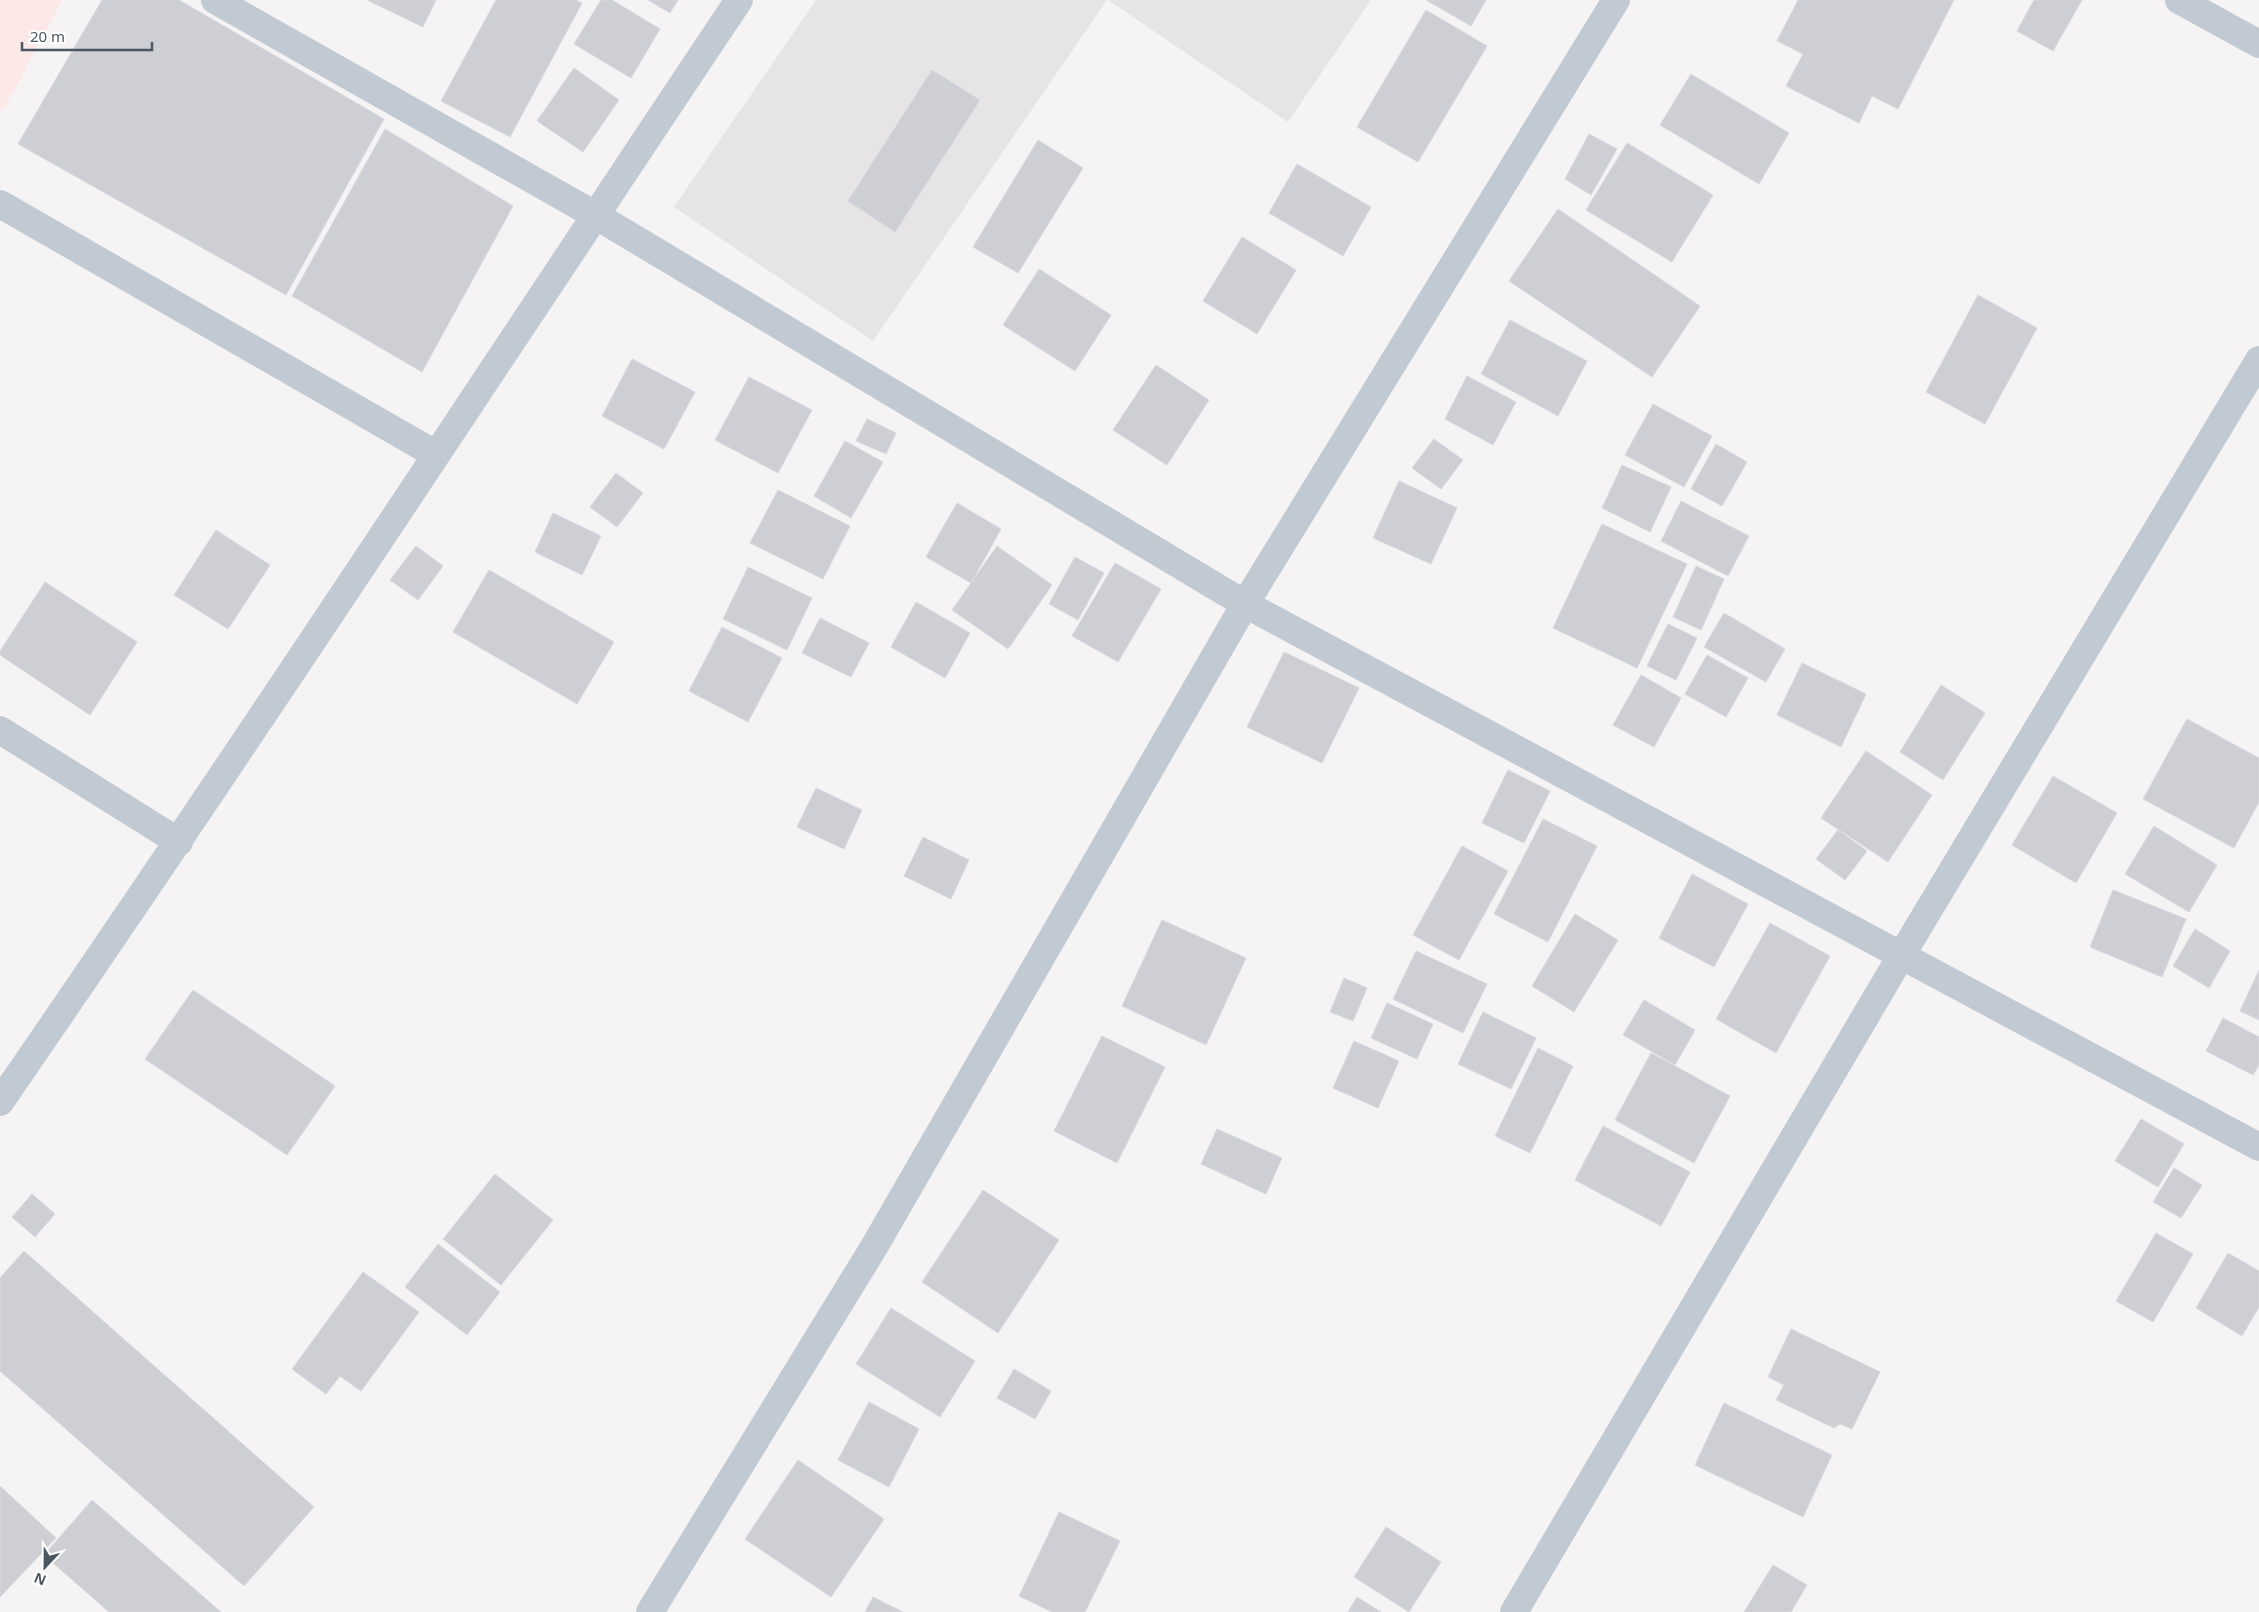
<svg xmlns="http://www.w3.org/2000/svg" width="2259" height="1612" font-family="'Noto Sans',sans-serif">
	<rect width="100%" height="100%" fill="#f5f3f3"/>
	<g fill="#e6e4e5">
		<path d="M816,0h291l-234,341 -199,-134z"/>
		<path d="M1108,0h263l-83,122z"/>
	</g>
	<path fill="#fce8e6" d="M0,0h62l-59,111 -3,-1z"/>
	<g fill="#cdcfd5" stroke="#d7d9de">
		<path d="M102,0h77l205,119 -98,176 -268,-151z"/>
		<path d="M367,0h69l-13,27z"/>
		<path d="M496,0h80l6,3 -72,134 -69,-36z"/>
		<path d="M601,0h11l48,29 -29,49 -57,-34z"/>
		<path d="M648,0h30l-8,13z"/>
		<path d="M1426,0h60l-15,26z"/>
		<path d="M1798,0h156l-56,109 -26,-13 -13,27 -73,-37 17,-32 -26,-13z"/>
		<path d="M2034,0h48l-29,51 -36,-20z"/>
		<path d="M1426,10l61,36 -69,116 -61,-35z"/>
		<path d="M574,68l45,32 -36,52 -46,-31z"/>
		<path d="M932,70l48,30 -85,132 -47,-31z"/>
		<path d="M1691,74l98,59 -30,51 -99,-59z"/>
		<path d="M385,129l128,77 -91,166 -130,-76z"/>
		<path d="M1589,134l28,15 -26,46 -26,-16z"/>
		<path d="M1038,140l45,28 -65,105 -45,-26z"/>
		<path d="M1627,143l86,52 -41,67 -86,-52z"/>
		<path d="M1297,164l74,43 -28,49 -74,-43z"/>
		<path d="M1558,209l142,97 -48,71 -143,-96z"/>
		<path d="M1242,237l54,33 -39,64 -54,-33z"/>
		<path d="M1039,269l72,46 -36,56 -72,-46z"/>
		<path d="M1978,295l59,33 -52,96 -59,-32z"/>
		<path d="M1510,320l77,41 -29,55 -77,-42z"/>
		<path d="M632,359l63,33 -31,57 -62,-33z"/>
		<path d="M1156,365l53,35 -42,65 -54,-35z"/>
		<path d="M1467,376l49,26 -23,43 -48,-26z"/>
		<path d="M749,377l63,33 -34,63 -63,-33z"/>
		<path d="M1653,404l59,32 -28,51 -59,-32z"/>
		<path d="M867,419l29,14 -10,21 -30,-13z"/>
		<path d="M1434,439l29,21 -22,29 -29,-21z"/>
		<path d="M845,441l38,21 -32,56 -37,-22z"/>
		<path d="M1716,444l31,18 -25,44 -31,-17z"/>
		<path d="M1622,465l49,22 -21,45 -48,-24z"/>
		<path d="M616,473l27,20 -26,34 -27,-20z"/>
		<path d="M1399,481l58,27 -26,56 -58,-26z"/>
		<path d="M778,490l72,36 -27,53 -73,-36z"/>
		<path d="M1681,501l68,35 -21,40 -67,-35z"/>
		<path d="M957,503l44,26 -30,54 -45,-26z"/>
		<path d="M553,513l48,23 -19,39 -47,-23z"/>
		<path d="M1602,524l85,40 -50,104 -84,-40z"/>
		<path d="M216,530l54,35 -42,64 -54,-34z"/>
		<path d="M416,546l27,20 -25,34 -28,-20z"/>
		<path d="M997,546l55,39 -44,64 -56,-39z"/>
		<path d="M1075,557l29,16 -26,47 -29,-16z"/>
		<path d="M1115,563l46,26 -43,73 -46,-26z"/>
		<path d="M1696,566l28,13 -23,51 -28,-13z"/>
		<path d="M748,567l64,31 -25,52 -64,-31z"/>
		<path d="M489,570l125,72 -37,62 -124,-72z"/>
		<path d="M45,582l92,60 -47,73 -90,-60v-4z"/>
		<path d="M916,602l54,31 -25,45 -54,-31z"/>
		<path d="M1724,613l61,36 -19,33 -62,-35z"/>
		<path d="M820,618l49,25 -18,34 -49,-24z"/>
		<path d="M1668,624l29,14 -21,42 -29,-14z"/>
		<path d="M722,627l60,31 -34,64 -59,-31z"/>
		<path d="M1284,652l75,36 -37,75 -75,-36z"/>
		<path d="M1707,655l41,23 -22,39 -41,-23z"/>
		<path d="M1802,663l64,31 -25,53 -64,-32z"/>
		<path d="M1641,675l40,23 -27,49 -41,-22z"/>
		<path d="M1941,685l44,28 -42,67 -43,-28z"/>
		<path d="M2187,719l72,39v44l-25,46 -91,-49z"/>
		<path d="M1866,751l66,44 -44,67 -67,-44z"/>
		<path d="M1508,770l42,21 -26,52 -42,-20z"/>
		<path d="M2053,776l64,37 -41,70 -64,-38z"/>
		<path d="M816,788l46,22 -18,39 -47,-22z"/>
		<path d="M1543,819l54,27 -49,96 -54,-28z"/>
		<path d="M2154,826l63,39 -28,47 -64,-38z"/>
		<path d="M1838,830l29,21 -22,29 -29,-21z"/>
		<path d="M923,837l46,23 -18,39 -47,-23z"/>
		<path d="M1462,846l46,25 -49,89 -46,-25z"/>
		<path d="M1692,874l56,30 -34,63 -55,-29z"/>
		<path d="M2113,890l73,29 -24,58 -72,-30z"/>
		<path d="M1575,914l43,26 -44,72 -42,-26z"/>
		<path d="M1162,920l84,38 -40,87 -84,-39z"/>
		<path d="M1770,923l60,33 -54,97 -60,-34z"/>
		<path d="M2195,929l35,22 -21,37 -36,-22z"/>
		<path d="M1416,951l71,33 -24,49 -70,-34z"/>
		<path d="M2259,970v50l-19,-9z"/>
		<path d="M1344,978l23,10 -14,33 -23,-9z"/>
		<path d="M193,990l142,96 -48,69 -142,-96z"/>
		<path d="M1644,1000l51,30 -20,35 -52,-30z"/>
		<path d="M1387,1003l46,21 -16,35 -46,-21z"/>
		<path d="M1483,1012l53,26 -25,51 -53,-25z"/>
		<path d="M2223,1018l36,19v28l-6,10 -47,-24z"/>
		<path d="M1102,1036l63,31 -48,96 -63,-32z"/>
		<path d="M1354,1041l45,20 -21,47 -45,-20z"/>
		<path d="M1538,1048l35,18 -43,87 -35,-17z"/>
		<path d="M1651,1053l79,43 -36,67 -79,-43z"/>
		<path d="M2141,1119l43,25 -26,43 -43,-26z"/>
		<path d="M1603,1126l87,46 -29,54 -86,-46z"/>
		<path d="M1217,1129l65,29 -16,36 -65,-30z"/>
		<path d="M2174,1168l28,17 -21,33 -28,-16z"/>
		<path d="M495,1174l58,46 -52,65 -58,-46z"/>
		<path d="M983,1190l76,50 -61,93 -76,-51z"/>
		<path d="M32,1194l23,20 -20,23 -23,-20z"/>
		<path d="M2156,1233l37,21 -40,68 -37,-21z"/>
		<path d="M438,1244l62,48 -33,43 -62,-48z"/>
		<path d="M24,1251l290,256 -70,79 -244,-215v-93z"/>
		<path d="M2228,1253l31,18v36l-17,29 -46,-28z"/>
		<path d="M363,1272l56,40 -58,79 -21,-15 -14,18 -34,-25z"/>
		<path d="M891,1308l84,53 -35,56 -84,-53z"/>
		<path d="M1791,1329l89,43 -28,57 -12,-5 -6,4 -58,-28 8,-15 -16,-8z"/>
		<path d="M1014,1369l37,22 -16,28 -38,-21z"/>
		<path d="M869,1402l50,27 -30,58 -51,-27z"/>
		<path d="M1724,1403l108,52 -29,62 -108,-52z"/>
		<path d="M798,1460l86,59 -53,78 -86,-58z"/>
		<path d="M0,1486l56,52 -56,59z"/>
		<path d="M92,1500l129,112h-112l-65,-57z"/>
		<path d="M1059,1512l61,29 -35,71h-33l-33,-16z"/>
		<path d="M1386,1527l55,35 -32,50 -55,-35z"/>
		<path d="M1773,1565l34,20 -16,27h-47z"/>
		<path d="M873,1597l30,15h-38z"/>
		<path d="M1357,1597l24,15h-33z"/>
	</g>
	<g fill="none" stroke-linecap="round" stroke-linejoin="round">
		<g stroke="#c1cad2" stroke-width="28">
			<path d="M215,0l380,215 650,389 1014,543"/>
			<path d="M2179,0l80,44"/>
			<path d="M0,204l435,250"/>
			<path d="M0,730l179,112"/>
			<path d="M0,1102c251,-364 493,-734 739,-1102"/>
			<path d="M650,1612l224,-365 371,-643 371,-604"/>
			<path d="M1514,1612l387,-656 358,-596"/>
		</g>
	</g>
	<g transform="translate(45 1567) rotate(202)" stroke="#ffffff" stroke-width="4" paint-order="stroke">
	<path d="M0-4L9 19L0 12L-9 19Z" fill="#4a5661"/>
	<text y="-8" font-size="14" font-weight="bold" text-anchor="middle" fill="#4a5661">N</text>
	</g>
	<path d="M22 42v8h130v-8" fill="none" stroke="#4a5661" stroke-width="2.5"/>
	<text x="30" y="42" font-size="15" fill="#4a5661" stroke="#ffffff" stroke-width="4" paint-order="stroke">20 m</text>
</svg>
